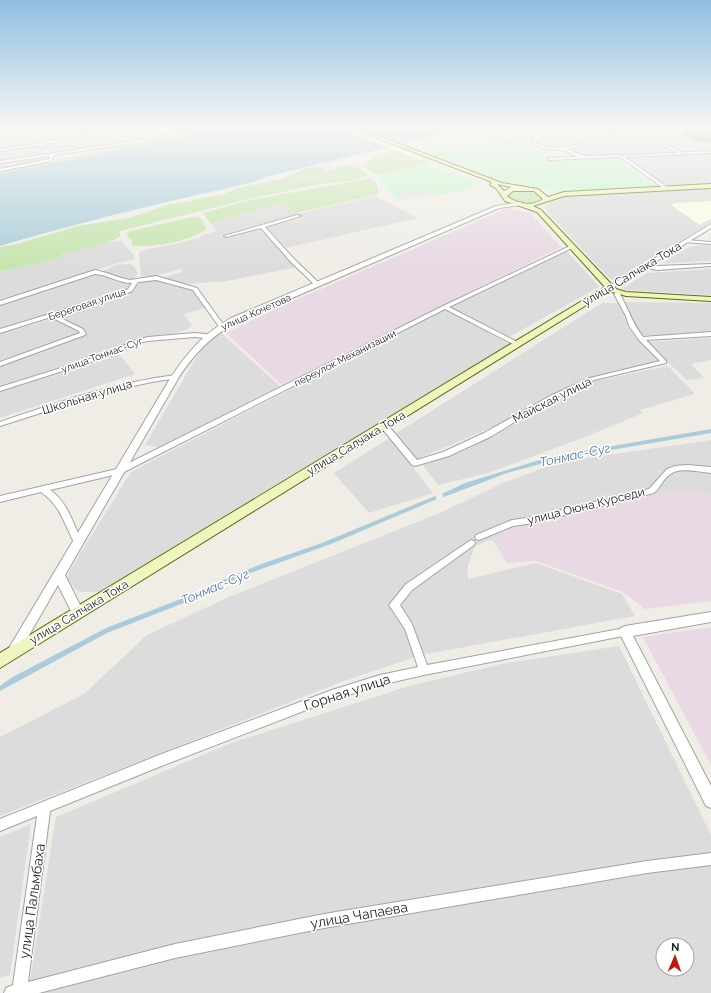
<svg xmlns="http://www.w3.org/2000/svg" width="711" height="993" font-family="Raleway,sans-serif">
	<rect width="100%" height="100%" fill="#efede6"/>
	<g fill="#dddcdc" fill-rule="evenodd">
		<path d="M76,128h66v1l-99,14 -4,-9z"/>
		<path d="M148,128h48l-75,15 -70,10 -7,-8 105,-16z"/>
		<path d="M584,128h42l11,4 -84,16 -18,-6 6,-5z"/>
		<path d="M681,128h30v22l-32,1 -34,-17z"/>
		<path d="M32,135l4,6 -1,3 -35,5v-10z"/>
		<path d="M641,135l34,17 -91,5 -16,-7 40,-10z"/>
		<path d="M40,145l4,9 -44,6v-10z"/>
		<path d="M711,152v32l-37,2 -9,-1 -38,-27 2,-2z"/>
		<path d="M44,157l1,4 -45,8v-5z"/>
		<path d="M711,188v34l-96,58 -5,-1 -63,-67 -2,-5 8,-7 9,-3z"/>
		<path d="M375,196l43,22 -132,30 -19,-21 36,-9 -5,-4 -77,22 3,2 36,-9 37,38 -70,14 -41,3 -17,-2 -5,-5 18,-5v-3l-28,7h-13l-2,-23 2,-2 59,-13v-2l17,-5 -7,-8 73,-20 15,11z"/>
		<path d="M121,240l13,15 1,4 -17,4 -118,38v-29l61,-15 -1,-2 20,-6z"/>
		<path d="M711,244v17l-48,2 26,-16z"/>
		<path d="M567,251l32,36 -90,50 -58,-30z"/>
		<path d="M128,264l5,1 5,8 -13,18 -125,38v-24l98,-31 18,-9z"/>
		<path d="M711,269v26l-85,-5 -3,-2 24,-15z"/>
		<path d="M153,279l16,6 23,4 13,19 -21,6 8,12 -6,4 -14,4h-10l-43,12 1,4 -9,3 -111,34v-53l52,-15 4,-3 59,-18 15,-3 -1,-2 13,-12z"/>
		<path d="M623,302l88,1v30l-70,3 -9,-15 2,-1z"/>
		<path d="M602,303h18l6,13 1,10 7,9 25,26 -76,19 -83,44 -85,36 -20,-26z"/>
		<path d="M445,309l64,35 -411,248h-18l-6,-4 -5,-7 -1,-6 2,-5 61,-98z"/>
		<path d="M219,331l62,56 -123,60 -13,-2 61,-104z"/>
		<path d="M711,338v22l-20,4 13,14 -17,2 -41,-38z"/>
		<path d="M120,355l15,19 -135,44v-26z"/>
		<path d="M668,366l27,28 -55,16 3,3 -63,26 -92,34 -50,12 -15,-20 39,-13 133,-71z"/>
		<path d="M390,438l43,55 -64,20 -35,-40z"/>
		<path d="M711,440v56l-5,-3 -39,-1 -60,10 -94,25 -21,12 -17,7 -8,23 1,10 68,-16 86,31 13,22 -214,39 -80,27 -341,134v-79l84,-43 63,-59 82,-38 213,-85 59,-28 58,-22z"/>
		<path d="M619,646l92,189v158h-683l28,-176 175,-74 178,-57 97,-23zM663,945h24v24h-24z"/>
		<path d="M31,824l-21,151 -10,3v-141z"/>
	</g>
	<g fill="#e8d9e4">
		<path d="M508,208l22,5 31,34 -279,138 -56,-52 56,-27z"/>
		<path d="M689,491l17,2 5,3v105l-66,8 -22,-17 -87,-31 -29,2 -15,-24 21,-12 94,-25 60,-10z"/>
		<path d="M711,627v138l-68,-128z"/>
	</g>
	<g fill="#fbfde2">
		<path d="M0,128h24l3,4 -27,4z"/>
		<path d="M711,201v18l-11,6 -29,-20 3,-2z"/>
	</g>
	<g fill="#c7e5b0">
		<path d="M206,128h19l-225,46v-3l94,-18 4,-2 -1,-3z"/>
		<path d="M398,151l31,12 -48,12 -11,-4 -7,-6 9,-7z"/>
		<path d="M345,165c11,1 16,2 23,11l-14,4 -34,4 -72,15 -128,32v5c-9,9 -45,14 -60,19l2,2 -62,15v-25l13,-2 65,-19 54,-9 35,-12 58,-11 13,-6 44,-9 25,-11 12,-1 9,4z"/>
		<path d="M367,179c10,0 10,6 12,15l-83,19 -13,-10 -73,20 -7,-10 48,-13z"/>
		<path d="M516,190l22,3 5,6c-9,6 -29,7 -36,-4z"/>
		<path d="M191,217l10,1 5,10 -1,2c-14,11 -56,19 -73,15v-5l-4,-2 -1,-6z"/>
	</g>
	<g fill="#c7f6cd">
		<path d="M523,138l4,3 -5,1v2h11l16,17 67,-3 39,28 -91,6 -69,-12 -77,-29z"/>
		<path d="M426,164l52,19 -10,7 -69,10 -12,-11 -7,-12 1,-2z"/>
	</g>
	<path fill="#e3e3e3" d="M424,189l5,6 -26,3 -6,-5z"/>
	<g fill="#aaccda">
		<path d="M225,128h258l-54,9 -164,40 -11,5c-85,19 -170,39 -254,64v-72z"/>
		<path d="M711,429v4l-153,26 -51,14 -63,24 -2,-3 23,-11 84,-26z"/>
		<path d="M435,496l2,3 -106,45 -89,32 -43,21 -92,36 -107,58v-5l11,-8 95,-50 95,-37 33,-16 33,-13 55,-19z"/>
	</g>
	<path fill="#fff" d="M341,128h16l61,24 -10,3z"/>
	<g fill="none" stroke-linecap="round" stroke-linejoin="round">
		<defs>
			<g id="minor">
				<path d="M137,128h9l-102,16 2,3 -2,1 -3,-3 -41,6v-2l40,-6 -7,-10 2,-1 8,10z"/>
				<path d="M198,128h7l-57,13 -94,14 -2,6 -52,10v-2l49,-10 1,-3 -50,7v-2l148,-22z"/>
				<path d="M575,128h7l-42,9 -4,3 -1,2c22,14 49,-1 73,-5 9,-2 18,-3 27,-4l-9,-5h5l8,4 37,-4 -33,6 40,19 -3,1 -41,-20 -32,5 -40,10 17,7 37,-1 1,2 -73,3 -1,-2 30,-1 -15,-7 -23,-2 -9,-6 2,-4 5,-3z"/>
				<path d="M297,215l4,1 -36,11 30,33 25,24v2h-4l-25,-24 -30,-34 -35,9 -2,-1z"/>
				<path d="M686,240l25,2v2l-27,-2v-1z"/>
				<path d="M570,246l4,1 -125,60 70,36v2h-4l-70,-36 -323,164 -72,17c18,12 23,34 32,52l-1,2 -3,1 -3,-1c-11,-20 -14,-38 -34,-52l-41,10v-6l117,-27 326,-163z"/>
				<path d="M645,264l12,2 54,-2v2l-54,4 -14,-3v-2z"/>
				<path d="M95,270l12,3 14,5 9,2 26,-4 41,12 28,39 -5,1 -27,-38 -37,-10 -18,2 -6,9 -6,3 -70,22 27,13 3,5 -1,1 -85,31v-4l80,-29 -1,-2 -28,-14 -51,16v-4l122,-37 6,-3 4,-6c-13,0 -24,-8 -37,-9l-95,31v-4z"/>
				<path d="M616,292l5,1 -1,1c8,15 13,30 23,43l68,-5v4l-65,4 20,21v2l-72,17 -38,17 -66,40 -41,19 -34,10 -3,-1 -32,-39 4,-2h3l30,36 26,-8 41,-19 68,-38 38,-17 70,-17 -21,-21 -10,-14 -3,-10 -12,-22z"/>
				<path d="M194,333l12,1 3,2 -3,2 -12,-1 -46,4 -11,2 -24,12 -113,36v-4l109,-34 24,-12 15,-4z"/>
				<path d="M175,375l3,2 -1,1 -25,4 -42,9 -110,35v-4c58,-20 114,-39 175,-47z"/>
				<path d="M687,465l24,2v6c-13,-1 -33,-7 -43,3 -6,5 -8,12 -14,17l-121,30 -20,3 -34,14 -3,-1 -1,-2 1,-2 36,-15 21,-3 116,-28 18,-20 8,-3z"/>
				<path d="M471,540l3,1 1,2 -1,2 -62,45 -12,15 12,19 15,41 198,-37 3,1 2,3 -2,3 -204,40 -44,10 -48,15 -173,67 -109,44 -22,171 147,-38 149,-30 323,-53 64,-8v12l-64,8 -323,55 -149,30 -136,35h-35l2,-5 7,-3 24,-169 -37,15v-12l159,-64 173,-65 48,-15 38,-8 -13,-38 -16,-24 17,-21z"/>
			</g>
			<g id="tertiary">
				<path d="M58,128h11l-69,11v-2z"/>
				<path d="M711,151v2l-86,4 43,31 -2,2 -47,-34z"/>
				<path d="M520,202l2,1v2l-23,3 -262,114c-26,14 -42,31 -58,55l-114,198 19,38 -2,4 -4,1 -4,-1 -16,-32 -41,71 -4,2 -4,-2 -2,-4 2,-4 162,-271c18,-26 32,-43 60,-59l265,-112z"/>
				<path d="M711,224v4l-100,61 -5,-1z"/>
				<path d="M711,612v10l-78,14 78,150v22l-5,-2 -87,-174 2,-4 4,-2z"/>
			</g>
			<path id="secondary" d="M351,128h6l145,55 36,6 10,8 16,-5 147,-8v4l-147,8 -31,10 8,4 75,79 10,3 85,5v4l-85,-5 -17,-5 -609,377v-15l605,-366 -68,-75 -32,-11 -9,-13 -6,-3 2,-3zM497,184l14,3 -7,4zM513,191h21l9,8c-10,8 -27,5 -36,-3z"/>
		</defs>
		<use href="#minor" stroke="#a3a3a3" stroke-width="2"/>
		<use href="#tertiary" stroke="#a3a3a3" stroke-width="2"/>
		<use href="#secondary" stroke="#5f6f0d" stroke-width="2"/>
		<use href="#minor" fill="#fff" fill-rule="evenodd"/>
		<use href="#tertiary" fill="#fff" fill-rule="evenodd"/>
		<use href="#secondary" fill="#eff5be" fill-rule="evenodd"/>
	</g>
	<path fill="#a29d96" d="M685,130l26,4v8h-15l-12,-7z"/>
	<path fill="#bcb6af" stroke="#847f7a" d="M685,130h18l8,4v3l-13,1z"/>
	<linearGradient id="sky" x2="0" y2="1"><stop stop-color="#8fbee2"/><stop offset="0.48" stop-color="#f8f7f4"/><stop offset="1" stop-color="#f8f7f4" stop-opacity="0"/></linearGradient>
	<rect width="711" height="267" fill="url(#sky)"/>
	<g text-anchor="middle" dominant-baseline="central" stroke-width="3" stroke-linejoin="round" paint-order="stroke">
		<g font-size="10" fill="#1f1f1f" stroke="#fff">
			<text transform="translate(87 304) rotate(-19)">Береговая улица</text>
			<text transform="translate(256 312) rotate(-24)">улица Кочетова</text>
			<text transform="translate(102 355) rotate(-20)">улица Тонмас-Суг</text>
			<text transform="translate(345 358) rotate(-27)">переулок Механизации</text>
		</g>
		<g font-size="12" fill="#1f1f1f" stroke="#fff">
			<text transform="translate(632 274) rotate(-31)">улица Салчака Тока</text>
			<text transform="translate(87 397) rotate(-17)">Школьная улица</text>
			<text transform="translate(552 400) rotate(-27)">Майская улица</text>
			<text transform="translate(356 443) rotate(-31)">улица Салчака Тока</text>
			<text transform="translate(586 506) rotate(-14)">улица Оюна Курседи</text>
			<text transform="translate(79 612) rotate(-31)">улица Салчака Тока</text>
		</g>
		<g font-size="13" font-style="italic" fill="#5278a8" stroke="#fff">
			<text transform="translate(575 455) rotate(-12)">Тонмас-Суг</text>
			<text transform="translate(215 587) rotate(-23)">Тонмас-Суг</text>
		</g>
		<g font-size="14" fill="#1f1f1f" stroke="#fff">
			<text transform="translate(347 692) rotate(-18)">Горная улица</text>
			<text transform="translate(32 901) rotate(-82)">улица Пальмбаха</text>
			<text transform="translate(359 915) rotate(-10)">улица Чапаева</text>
		</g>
	</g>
	<g transform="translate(675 957) rotate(2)"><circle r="19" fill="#ffffff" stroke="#a5a5a5"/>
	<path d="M0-3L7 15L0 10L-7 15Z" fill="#c01a0f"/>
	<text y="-6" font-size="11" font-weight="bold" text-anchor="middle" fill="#1f1f1f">N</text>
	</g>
</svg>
